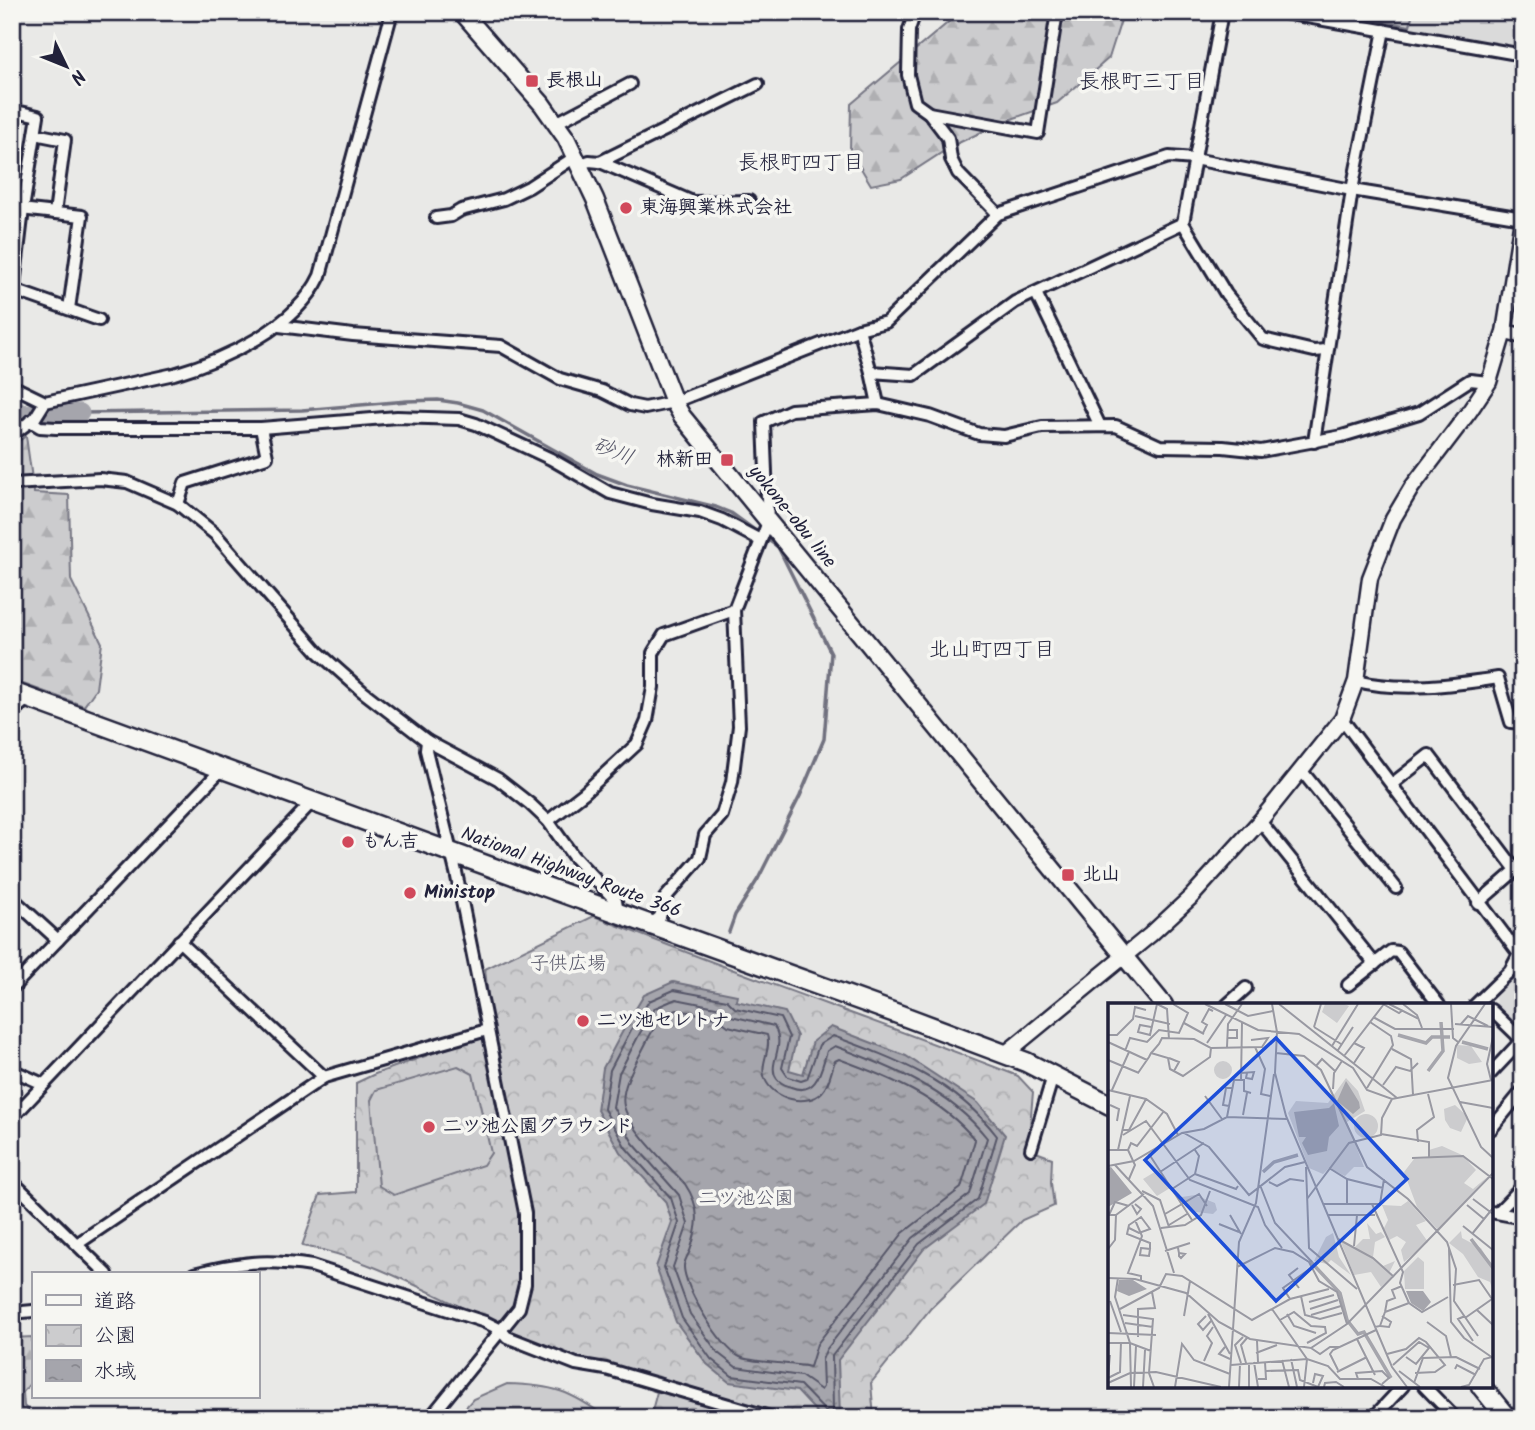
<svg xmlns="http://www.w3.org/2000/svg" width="1535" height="1430" font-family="Kalam,'Klee One',sans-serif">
	<defs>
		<pattern id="forest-firs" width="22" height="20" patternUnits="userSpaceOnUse" patternTransform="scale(1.75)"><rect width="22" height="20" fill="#ccccce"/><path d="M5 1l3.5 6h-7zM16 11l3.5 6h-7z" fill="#afafb2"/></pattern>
		<pattern id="park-crowns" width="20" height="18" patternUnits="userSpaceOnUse" patternTransform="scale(1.75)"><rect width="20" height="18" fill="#ccccce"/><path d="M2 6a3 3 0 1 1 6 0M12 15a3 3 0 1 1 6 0" fill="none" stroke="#afafb2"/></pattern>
		<pattern id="water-ripples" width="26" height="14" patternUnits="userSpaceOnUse" patternTransform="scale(1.75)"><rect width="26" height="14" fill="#a5a5ac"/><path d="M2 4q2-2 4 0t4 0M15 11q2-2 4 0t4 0" fill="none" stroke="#86868d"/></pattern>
	</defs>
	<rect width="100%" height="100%" fill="#e9e9e7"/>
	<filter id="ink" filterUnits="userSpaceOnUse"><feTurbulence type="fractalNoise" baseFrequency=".0143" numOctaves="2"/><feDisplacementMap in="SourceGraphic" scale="14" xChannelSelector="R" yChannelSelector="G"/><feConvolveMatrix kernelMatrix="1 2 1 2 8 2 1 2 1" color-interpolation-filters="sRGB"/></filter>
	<g filter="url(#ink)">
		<g fill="#dadada">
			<path d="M1306,12h217v38z"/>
			<path d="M1523,968v65l-25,-24 -3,-11z"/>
		</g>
		<g fill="url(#forest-firs)" stroke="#777784" stroke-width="2">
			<path d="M972,12h144l6,5 -13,41 -52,45 -54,19 -51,24 -51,33 -30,6 -21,-35 1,-46 106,-89z"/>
			<path d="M26,436l8,57 35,2 2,85 31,63 -6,46 -12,17 -72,-26v-234z"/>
			<path d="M32,1337l1,43 -10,12 1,14 9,11 8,1h-29v-80z"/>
		</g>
		<path fill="url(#park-crowns)" stroke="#777784" stroke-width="2" d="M594,916c140,57 284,105 424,160l15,16 -5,57 24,9 -1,25 3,23 -32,14 -91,88 -60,75 3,35h-224l7,-26 -148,-53v-12l-16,-5c-60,-27 -127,-66 -191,-76l18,-51 36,-3v-109l19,-9 117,-42 -7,-63z"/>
		<g fill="#ccccce" stroke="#777784" stroke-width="2">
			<path d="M1334,12h79l-3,14z"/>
			<path d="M458,1066l15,8 18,79 -8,12 -89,30 -15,-9 -8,-86 5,-10z"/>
			<path d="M507,1384c46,1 64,7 100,34h-151l17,-19z"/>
		</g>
		<path fill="url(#water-ripples)" stroke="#71717f" stroke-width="2" d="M673,982l64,13 -1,6 49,11 12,24 -8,34 14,4 10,-33 18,-14 75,29 72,47 27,32 -21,69 -60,45 -86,111 2,56 -18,2 -25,-27 -68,-9 -22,-18 -31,-42 -20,-55 16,-45 -7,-21 -45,-49 -23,-42 6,-42 23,-43 18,-30z"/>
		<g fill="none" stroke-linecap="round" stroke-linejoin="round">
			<g stroke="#565668" stroke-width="2">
				<path d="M674,990l53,10 8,8 45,10 9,19 -7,31 6,9 13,4 6,-2 12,-34 14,-9c63,23 122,45 164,100l-19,63 -59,45 -87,112 1,55 -3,3 -3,-1 -27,-28 -68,-9 -21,-17 -29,-41 -18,-51 15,-44 -8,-25 -45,-50 -22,-39 6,-39 22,-42 17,-27z"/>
				<path d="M676,999l45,9 10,8 43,10c13,22 -8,38 3,53 4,5 9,6 14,8 26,10 30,-17 36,-36l8,-5c56,21 113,43 152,92l-17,56 -57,44 -87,112 -4,10 1,27 -2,3 -20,-14 -65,-9 -18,-14 -28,-39 -17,-47 15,-43 -9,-29 -46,-52 -20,-36 6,-34 21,-40 15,-25z"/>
				<path d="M677,1010l39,7 12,9 39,9c5,14 -8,29 -2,44 8,20 42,29 57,13 8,-8 9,-21 13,-31l4,-2c49,18 102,39 136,81l-14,48 -58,45 -86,111 -7,23c-17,-4 -57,-4 -70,-10 -19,-8 -57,-71 -56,-91 0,-5 4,-11 6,-15 9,-26 11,-43 -5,-67 -17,-19 -55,-54 -61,-78 -4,-17 11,-42 19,-57 9,-17 14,-33 34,-39z"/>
			</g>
			<path stroke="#71717f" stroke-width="3.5" d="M80,413l222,-3 105,-9 31,-1 20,3 25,7 114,64 30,11 89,22 15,6 47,34 53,106 -7,86 -24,57 -42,83 -23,36 -6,17"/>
			<path stroke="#a5a5ac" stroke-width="19" d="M12,412l31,3 37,-2"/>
			<defs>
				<g id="minor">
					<path d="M915,12l-6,18 -1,45 7,28 14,10 19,25 3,21 7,14 40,41"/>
					<path d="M1222,12l-39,211 43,71 37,45 51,12 12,-1"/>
					<path d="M1279,12l244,43"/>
					<path d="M12,110l26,6 -15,93 -11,94"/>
					<path d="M929,113l109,20 19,-121"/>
					<path d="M556,123l74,-39"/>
					<path d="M35,134l30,6 -10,73"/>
					<path d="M600,162l158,-78"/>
					<path d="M580,165l9,-4 11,1 93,40 56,-1"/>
					<path d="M12,208l70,8 -13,93"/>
					<path d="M436,218l15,-2 10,-6 43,-11 25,-12 46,-30"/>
					<path d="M14,290l85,30"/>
					<path d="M1036,293l64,133"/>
					<path d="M279,326l74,9 148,11 59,33 42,12 28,14 15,3 29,-6 185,-73 27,-7 112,-108 171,-57 25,2 158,31 171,28"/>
					<path d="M859,329l12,43"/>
					<path d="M12,386l33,16 129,-28c52,-15 122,-47 146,-98l72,-264"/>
					<path d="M878,404l-7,-32 43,3 101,-73 168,-79"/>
					<path d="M30,421l10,6 16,1h205l136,-11 62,2 17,5 75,35 59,34 42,11 48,8 22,8 38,20"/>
					<path d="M12,435l23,-17 10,-16"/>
					<path d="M1314,442l38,-252 32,-160"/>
					<path d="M12,484l88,-5 27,3 51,22 37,30 103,118 44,39 65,50 71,38 32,25 18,17 25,35 43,45 2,12"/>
					<path d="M178,504l7,-21 82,-26 -6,-29"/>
					<path d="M1356,681c46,11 96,4 142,-3l13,44 12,1"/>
					<path d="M12,712l17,-14"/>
					<path d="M1342,719l177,235 -9,17 -35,34"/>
					<path d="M427,741l-1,9 30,122 69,341v71l-6,24 -89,110"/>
					<path d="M1301,770l95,118"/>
					<path d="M1392,784l37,-29 87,115 -38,33"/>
					<path d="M548,821l36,-28 53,-49 10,-23 6,-34v-34l11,-18 70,-25"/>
					<path d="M1260,821l115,143"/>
					<path d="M12,898l46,42"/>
					<path d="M651,924l9,-7 5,-19 35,-40 5,-23 17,-20 10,-33 7,-56 -5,-116 34,-88 -4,-100 27,-12 87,-6 52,12 49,18 25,2 38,-9 74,-1 44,20 63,1 38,4 81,-15 77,-23 51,-33 19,2"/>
					<path d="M179,941l145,136"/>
					<path d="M1348,985l43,-34 7,1 41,53"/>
					<path d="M12,988l211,-220"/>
					<path d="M1227,1005l19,-17"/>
					<path d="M1491,1010l32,31"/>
					<path d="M12,1070l31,14"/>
					<path d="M1491,1073l31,-33"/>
					<path d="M12,1118l301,-317"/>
					<path d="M1491,1129l32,-39"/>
					<path d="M1031,1149l22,-73"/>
					<path d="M12,1181l95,93"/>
					<path d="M1491,1212l32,6"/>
					<path d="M1497,1213l26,-27"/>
					<path d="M77,1244l247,-167 163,-47"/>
					<path d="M194,1274c45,-12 71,-15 118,-8l173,56 16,8 6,7 69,27 30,5 167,49"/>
					<path d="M12,1313l21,-2"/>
					<path d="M1424,1386l31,32"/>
					<path d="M1373,1418l30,-32"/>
				</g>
				<g id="tertiary">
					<path d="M1504,332l19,4"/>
					<path d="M1005,1054l145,-119 41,-38 69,-76 82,-102 14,-38 14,-103 23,-59 19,-32 57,-75 20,-30 15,-50 19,-119"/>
				</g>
				<path id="secondary" d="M462,12l80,92 24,34 29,61 79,203 8,14 482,589"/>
				<g id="trunk">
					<path d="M12,692l545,199 341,123 128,48 84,43"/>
					<path d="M1481,1386l26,32"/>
				</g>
			</defs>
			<use href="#minor" stroke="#22223b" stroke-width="16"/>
			<use href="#tertiary" stroke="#22223b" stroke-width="19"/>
			<use href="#secondary" stroke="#22223b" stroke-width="21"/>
			<use href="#trunk" stroke="#22223b" stroke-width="23"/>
			<use href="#minor" stroke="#f6f6f2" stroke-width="10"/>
			<use href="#tertiary" stroke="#f6f6f2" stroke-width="14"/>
			<use href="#secondary" stroke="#f6f6f2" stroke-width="16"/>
			<use href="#trunk" stroke="#f6f6f2" stroke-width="18"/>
		</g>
	</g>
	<g fill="#d1495b" stroke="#f6f6f2" stroke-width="2.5">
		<rect x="525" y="74" width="14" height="14" rx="3.5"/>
		<circle cx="626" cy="208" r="7"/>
		<rect x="720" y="453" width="14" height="14" rx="3.5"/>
		<circle cx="348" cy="842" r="7"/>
		<rect x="1061" y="868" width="14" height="14" rx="3.5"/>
		<circle cx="410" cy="893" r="7"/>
		<circle cx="583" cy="1021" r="7"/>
		<circle cx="429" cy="1127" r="7"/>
	</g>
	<g text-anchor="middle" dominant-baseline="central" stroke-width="7" stroke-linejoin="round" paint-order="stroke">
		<g font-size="19" font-weight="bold" fill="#22223b" stroke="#f6f6f2" text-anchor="start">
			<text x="546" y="81">長根山</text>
			<text x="640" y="208">東海興業株式会社</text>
			<text x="713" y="460" text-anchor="end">林新田</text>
			<text x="362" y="842">もん吉</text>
			<text x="1082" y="875">北山</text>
			<text x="424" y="893">Ministop</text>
			<text x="597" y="1021">二ツ池セレトナ</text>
			<text x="443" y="1127">二ツ池公園グラウンド</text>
		</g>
		<g font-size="19" fill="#22223b" stroke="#f6f6f2">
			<text transform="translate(792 517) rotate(51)">yokone-obu line</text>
			<text transform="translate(571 873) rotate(20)">National Highway Route 366</text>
		</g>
		<g font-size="19" fill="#555567" stroke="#f6f6f2">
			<text x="568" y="964">子供広場</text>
			<text x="746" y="1199">二ツ池公園</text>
		</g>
		<g font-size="21" fill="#22223b" stroke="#f6f6f2">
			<text x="1142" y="82">長根町三丁目</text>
			<text x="801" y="163">長根町四丁目</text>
			<text x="992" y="650">北山町四丁目</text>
		</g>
		<g font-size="21" font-style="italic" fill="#565668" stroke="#f6f6f2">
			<text transform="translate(613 452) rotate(21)">砂川</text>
		</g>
	</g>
	<g transform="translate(1108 1003)">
		<rect width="385" height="385" fill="#e9e9e7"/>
		<path d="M349,42l14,1 11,16 -13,2 -12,-6zM347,102l13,12 -7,15 -11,-4 -5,-8 -1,-11zM87,192l20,8 2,7 -4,4 -17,-2 -14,-10v-5zM300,198l18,20 -10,4 12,17 -24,20 -3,-12 5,-8 -9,-6 -8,4 -6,-10 5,-10 -6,-15 19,1zM259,220l9,11 5,-2 4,5 -10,5 -2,15 10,9 12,-5 -6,12 3,4 -11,10 -10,-15 -17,3 -14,-35 15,7 8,-8h7zM353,228l1,7 19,10 12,20v23l-3,-9 -12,-5 -15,-23 -14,-11zM225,230l6,24 12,18 -20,-15 -4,4 -13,-3 12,-24z" fill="#ccccce"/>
		<path d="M238,75l12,13 7,20 -18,11 17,45h-10l-9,9 -16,-8 -6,6 -14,-6 -21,-55 8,-12 32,2z" fill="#ccccce"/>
		<path d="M217,1h19l5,2 -12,17 -15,-11zM106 67a9 9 0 1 1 18 0a9 9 0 1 1-18 0ZM246 123a12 12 0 1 1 24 0a12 12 0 1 1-24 0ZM334,143l20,9 14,15 -12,13 9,6 14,-12 -48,54 -22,-24 -13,-35 10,-13 16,-1 -1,-8zM50,167l12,18 -13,8 -14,-17zM310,254l6,5v27h-19l-1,-18z" fill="#ccccce"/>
		<path d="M238,78l13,21 1,6 -7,6 -16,-13zM226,100l5,23 -10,11 -2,14 -19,4 -6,-12 4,-6h-7l-5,-25 35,-4zM3,164l21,26 -24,14v-39zM11,277h14l14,9 -18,7 -12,-5zM298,288h17l8,11 -8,9 -12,-8z" fill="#a5a5ac"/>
		<path fill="none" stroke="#a5a5ac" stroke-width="3.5" d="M290,32l28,8 6,-6h18M354,39l26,7M320,68l15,-20 -2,-29M155,169l11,-10 24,-7M363,236l22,29M202,258l30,32 7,27 11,14 6,-2 27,46"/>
		<path fill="none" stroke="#9999a2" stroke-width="2" d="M49,1l10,5 2,30M97,1l53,26 41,4 54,34 14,22 25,9 101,-19M117,1l23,12 25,-5M164,1l5,28 -2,41 11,43 106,251 15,20M171,1l118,94M275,1l16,9 4,-3M281,1l30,15M295,1l14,11 5,13M343,1l2,34 5,4M377,1l-29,42 -8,32 33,69 12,11M27,13l35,8M265,14l22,12h59M76,20l20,11M347,21l38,3M353,21l7,-8 20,10M43,24l-11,-2 -2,7 12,3 7,-31M206,24l27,17M206,24l7,-23M0,29v26M95,30l4,-8 -5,-3 7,-13 4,2M1,32h8l16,-16 2,-12 11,3M120,35h9v-8h-9M0,39l39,18M99,40l19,-28M224,43l26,-42M119,44l1,-23 14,-20M147,44l10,22 -4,25 9,2M103,45l51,-1 6,-9 -17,2M284,46l19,10 2,36M230,47l15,-23M17,48l5,-13 17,4 12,-12 20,3 9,-20 -15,-9M168,50l28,3 17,14 46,97 41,32 39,43 9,27 -2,32 24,35M236,53l40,-52M61,55l10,4 -5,9M0,57l31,13M246,60l10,-15 -10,-5M208,63l6,-7 13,12M30,70l11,-16 2,-4 2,-2 6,-7 3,-6 32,1 17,9 -1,9 -27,19 -13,-7 -2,-11 -17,-5M133,70l13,-1 -2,7 -6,-1 1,-5M133,77l1,-57M383,77l-4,-16 6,-27M275,82l13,-18 14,4 8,-8M259,85l26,-43 -2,-9 -21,-14M225,86l1,-16 8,-12M0,87l38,9 21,15 11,21M4,87l17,-38M97,93l17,23M352,99l33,6M2,102l9,4 -2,12M121,103l-6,-1 3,-17h6M135,112l4,-22M119,114l7,-37h10v11l7,2M15,127h6l17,-31M76,130l25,14 40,48 36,-28 20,-5M273,131l48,8v15M15,132l23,-14 44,59 68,27 7,18 17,23M310,139l-1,-12 17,-13 -6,-23M0,147h20l3,-7 6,3 27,-35M10,147l12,-54M20,147l7,15 -6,14M41,151l43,66M304,155l51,-2 30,23M7,162l38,41 21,67M0,163l26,-5 48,-28 22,-4 23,-12 60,2M198,164l3,81 48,41M221,165l18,11 36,9M52,169l44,-29M87,171l41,15 2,-3M161,179l8,4 13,-7 14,2M152,182l15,38 37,39M64,186l23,-15 4,-18 -4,-6M34,188l18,9 9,27M199,196l42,-56 32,-8 1,-17 10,-19M365,196l20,15M215,201h57l4,-25M239,201v-25M264,201l31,68 -3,11 9,20 13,9 26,-15M24,202l5,9 4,-5 -6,-5M359,202l17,14M57,211l34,-20 8,12M8,212h-7l6,-13 14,4M122,212l11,19M219,212h48M27,217l7,16 -14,37 13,3v4M111,221l20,8M61,222l18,-11M355,223l30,24M21,225l10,5 11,-4 -9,-12 -12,8 -2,9 23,9v6M53,225l24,-3 16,-10 9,-24M364,231l21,-26M230,236l35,19 21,19M246,243l3,-31M33,245l9,1 -1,7 -9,-1zM70,245l1,5v3l2,2 4,-4 -6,-1M341,245l2,74 13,16 29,20M0,246l7,-9 1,-25 28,-21M57,248l25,-8M129,264l38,-19 18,4 16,10 10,19 18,11 10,32M190,265l-9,7 10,13M0,275l27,1 51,14 33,29 31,17 61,9 36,-24 146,-151M10,275l-3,19 15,46 1,44M345,282l26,-5 13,19 -27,19M193,293l4,19 15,4 22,-6M182,296l-7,-11 28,-20M2,298l11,31M201,299l25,-7M12,306l39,-21 7,-14 16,2 70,44 38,-21 39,-10M164,306l35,50 -3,28M202,306l28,-9M369,307l16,15M277,309l2,-11 8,-3 -3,-8 10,-4M100,311l22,40M179,311l7,12 22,7M15,312l30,4 -4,54 5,14M203,312l30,-9M76,313l6,-35M98,313l-8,8 5,6 8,-9M357,313l-7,3 15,22M172,317l14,-8 17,14 14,1 1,6 -19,10M319,319l19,14 5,21M17,320l28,4M272,323l9,1 2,-5 -9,-6M267,324l5,-1 5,-14 24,-9M0,330l48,2M30,334v-28l17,-1 -3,-16M249,336l18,36M149,338l1,21M0,340h22l21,8M117,344l-6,7 11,5M203,345l9,6 10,-7h9M148,350l21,-8M279,351l19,-5 13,-11 7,4 19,23 -10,7 -20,1M183,356l6,28M174,357l7,27M96,358l8,-18 -5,-7 6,-9M146,359l4,25M133,360l-6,-18 8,-8M138,360l-5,-18 6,-7M123,362l76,-6 21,7 12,13h31l14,8M285,362l26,-23 10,6 -13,16 -10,-7M347,366l2,-4 19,10M230,367l-8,-16 3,-4 43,-20M158,368l32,-1 2,10 18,7 5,-11 -8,-2 -2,9M291,368l21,16M229,369l30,-15M0,373l2,-21M0,375l12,-6 1,-30M150,376h8l-1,-17M250,376l-2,-6 26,-2 7,7 -7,6M0,380l22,-10 26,-1 65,15M306,380l9,-25 33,-1 24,12M26,384l2,-41M35,384l2,-37M67,384l7,-43 12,16 36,14M121,384l10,-145 17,-39 18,-129M131,384l1,-23M141,384v-24M216,384l1,-4 11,-1 8,5M353,384l8,-2 15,-26 8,-2"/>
		<path fill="#1d4ed8" fill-opacity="0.15" stroke="#1d4ed8" stroke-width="3.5" d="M168,35l131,141 -131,122 -131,-141z"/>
		<rect width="385" height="385" fill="none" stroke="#22223b" stroke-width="3.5"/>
	</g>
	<rect width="1535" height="1430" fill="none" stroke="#f6f6f2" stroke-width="42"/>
	<rect x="21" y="21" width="1493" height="1388" fill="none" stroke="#22223b" stroke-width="2.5" filter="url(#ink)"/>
	<rect x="32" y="1272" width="228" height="126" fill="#f6f6f2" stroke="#a1a1a9" stroke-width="2"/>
	<rect x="46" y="1295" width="35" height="10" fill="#f6f6f2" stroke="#a1a1a9" stroke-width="2"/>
	<text x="94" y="1308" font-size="21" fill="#22223b">道路</text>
	<rect x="46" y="1325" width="35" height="21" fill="url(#park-crowns)" stroke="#a1a1a9" stroke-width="2"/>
	<text x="94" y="1342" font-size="21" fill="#22223b">公園</text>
	<rect x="46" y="1360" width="35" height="21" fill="url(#water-ripples)" stroke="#a1a1a9" stroke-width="2"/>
	<text x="94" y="1378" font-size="21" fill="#22223b">水域</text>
	<g transform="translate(66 66) rotate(133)" stroke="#f6f6f2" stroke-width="5" paint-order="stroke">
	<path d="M0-5L12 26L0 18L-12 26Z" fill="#22223b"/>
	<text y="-10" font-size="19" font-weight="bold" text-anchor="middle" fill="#22223b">N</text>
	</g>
</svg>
